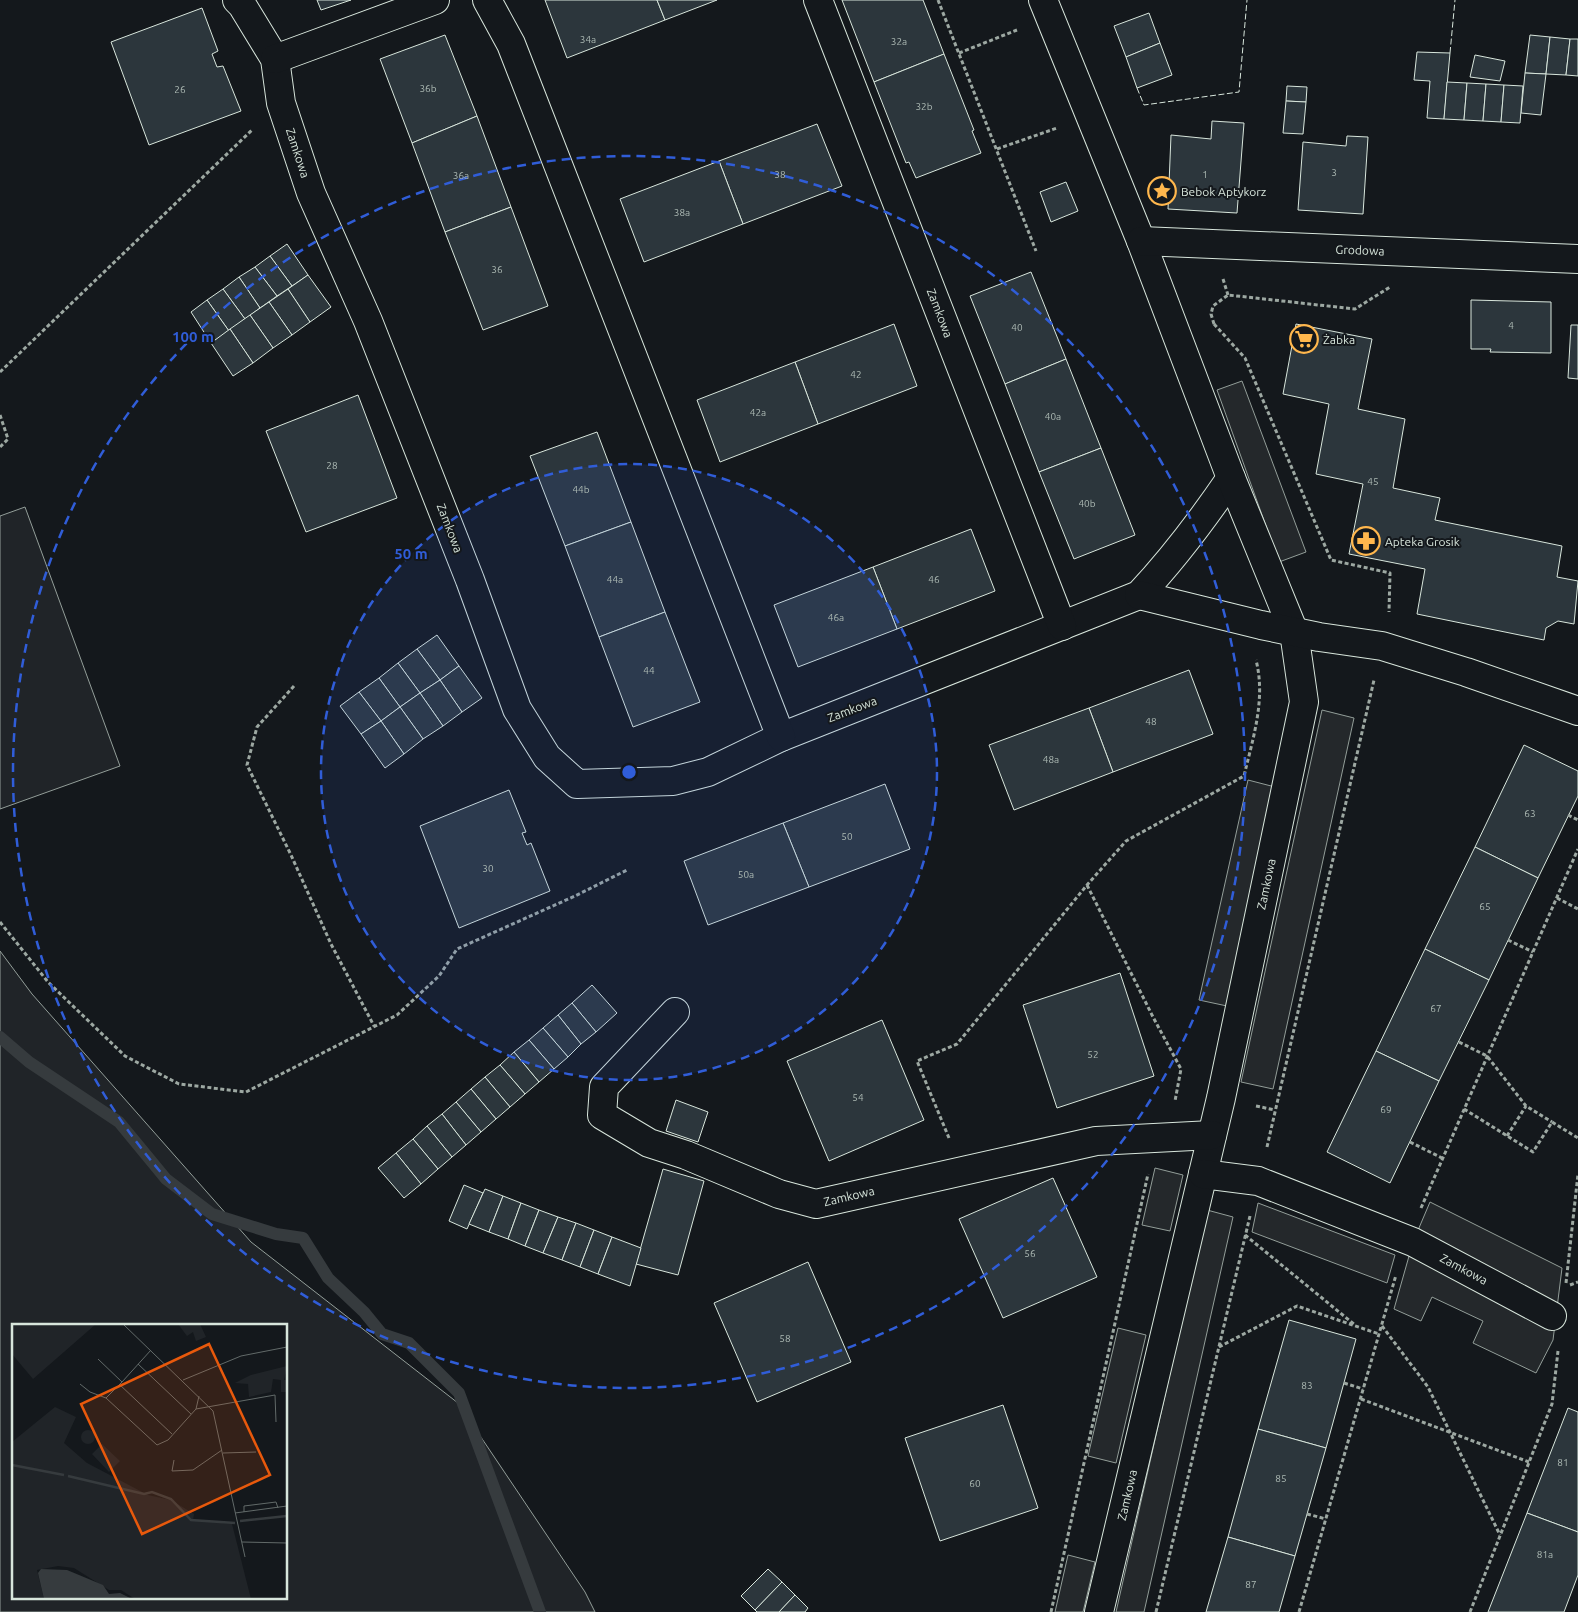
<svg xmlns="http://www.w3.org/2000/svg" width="1578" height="1612" font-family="Ubuntu,sans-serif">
	<rect width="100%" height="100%" fill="#14181c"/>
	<g fill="#202428" stroke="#939e99" fill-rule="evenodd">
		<path d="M25,507l95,259 -120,43v-293z"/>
		<path d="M0,951l32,43 219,248 207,161 127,189 10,20h-595zM14,1326h272v272h-272z"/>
	</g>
	<g fill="#24282b" stroke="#939e99">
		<path d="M1242,381l64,171 -27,10 -62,-172z"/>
		<path d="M1322,710l32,8 -81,371 -32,-7z"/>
		<path d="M1248,780l27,7 -48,219 -28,-6z"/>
		<path d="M1155,1168l28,7 -13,56 -28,-6z"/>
		<path d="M1430,1202l132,66 -9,72 -17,33 -63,-30 10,-22 -51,-24 -11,24 -27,-12 19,-67z"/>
		<path d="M1258,1203l137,52 -8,28 -135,-51z"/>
		<path d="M1207,1210l26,7 -89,395h-28z"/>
		<path d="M1118,1328l28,7 -30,128 -28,-7z"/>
		<path d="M1068,1555l27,7 -12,50h-28z"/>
	</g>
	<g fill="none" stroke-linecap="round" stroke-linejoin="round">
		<path stroke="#363b3e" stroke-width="12" d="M0,1037l29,25 90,60 47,57 46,35 64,20 27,4 25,40 36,34 18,22 27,9 50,50 81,219"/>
	</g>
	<g fill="#2c363c" stroke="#d8e6dc">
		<path d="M317,0h34l-30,10z"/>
		<path d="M545,0h112l8,20 -98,38z"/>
		<path d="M657,0h60l-52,20z"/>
		<path d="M842,0h81l21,54 -70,28z"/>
		<path d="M202,8l16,43 -6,3 5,13 6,-1 18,45 -92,34 -38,-103z"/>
		<path d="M1149,13l11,30 -34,14 -12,-31z"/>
		<path d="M445,35l32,81 -65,27 -32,-84z"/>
		<path d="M1530,35l20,2 -4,37 -21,-1z"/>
		<path d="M1550,37l20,2 -4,36 -20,-1z"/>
		<path d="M1570,39h8v37l-12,-1z"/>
		<path d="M1160,43l12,32 -35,13 -11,-31z"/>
		<path d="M1417,52l33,1 -6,66 -17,-1 3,-37 -16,-1z"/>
		<path d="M944,54l30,76 -2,1 9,22 -65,25 -7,-16 -3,1 -32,-81z"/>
		<path d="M1475,55l30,6 -5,20 -30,-4z"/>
		<path d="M1525,73l21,1 -5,41 -20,-2z"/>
		<path d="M1447,82l20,1 -3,37 -20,-1z"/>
		<path d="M1467,83l19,1 -3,37 -19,-1z"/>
		<path d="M1486,84l18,1 -3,37 -18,-1z"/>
		<path d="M1504,85l19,1 -3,37 -19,-1z"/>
		<path d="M1287,86l20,1 -1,15 -20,-1z"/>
		<path d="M1286,101l20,1 -3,32 -20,-1z"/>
		<path d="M477,116l34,91 -66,25 -33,-89z"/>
		<path d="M1212,121l32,2 -7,90 -69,-4 3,-74 40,4z"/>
		<path d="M817,124l25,62 -99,38 -24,-63z"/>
		<path d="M1347,136l21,1 -5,77 -65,-4 5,-68 43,4z"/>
		<path d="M719,161l24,63 -99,38 -24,-63z"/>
		<path d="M1066,182l12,29 -27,11 -11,-30z"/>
		<path d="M511,207l37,99 -65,24 -38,-98z"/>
		<path d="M287,244l21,31 -16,11 -22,-30z"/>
		<path d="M270,256l22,30 -15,10 -22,-29z"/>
		<path d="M255,267l22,29 -17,12 -21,-31z"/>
		<path d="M1031,272l35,87 -61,25 -35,-88z"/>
		<path d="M308,275l23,32 -21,15 -22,-33z"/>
		<path d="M239,277l21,31 -15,11 -22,-30z"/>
		<path d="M223,289l22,30 -16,12 -22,-31z"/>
		<path d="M288,289l22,33 -18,13 -23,-33z"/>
		<path d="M207,300l22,31 -18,12 -20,-31z"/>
		<path d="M1471,300l80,2v51l-61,-1 1,-3h-20z"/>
		<path d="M269,302l23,33 -19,13 -23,-33z"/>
		<path d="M250,315l23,33 -20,15 -23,-34z"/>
		<path d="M894,324l23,62 -99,38 -23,-62z"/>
		<path d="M1296,324l76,15 -14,70 47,10 -12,69 47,10 -5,22 127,26 -5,31 21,4 -4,43 -16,-3 -12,7 -2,12 -127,-26 8,-45 -76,-15 14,-70 -47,-10 13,-70 -46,-10z"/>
		<path d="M1571,325h7v54l-10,-1z"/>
		<path d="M230,329l23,34 -20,13 -22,-33z"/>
		<path d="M1066,359l35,89 -62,24 -34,-88z"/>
		<path d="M795,362l23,62 -98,38 -23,-62z"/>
		<path d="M358,395l39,103 -91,34 -40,-101z"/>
		<path d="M597,432l34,90 -66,24 -35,-90z"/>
		<path d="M1101,448l34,87 -61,24 -35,-87z"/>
		<path d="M631,522l34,90 -66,25 -34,-91z"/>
		<path d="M971,529l24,62 -98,38 -24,-62z"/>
		<path d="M873,567l24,62 -99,38 -24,-62z"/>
		<path d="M665,612l35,90 -67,25 -34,-90z"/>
		<path d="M437,635l22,31 -19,14 -23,-31z"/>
		<path d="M417,649l23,31 -20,13 -22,-30z"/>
		<path d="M398,663l22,30 -20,14 -21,-29z"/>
		<path d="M459,666l23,32 -20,14 -22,-32z"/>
		<path d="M1189,670l24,64 -100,38 -24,-64z"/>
		<path d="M379,678l21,29 -19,14 -22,-29z"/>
		<path d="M440,680l22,32 -19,14 -23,-33z"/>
		<path d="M359,692l22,29 -20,13 -21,-28z"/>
		<path d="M420,693l23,33 -20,13 -23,-32z"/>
		<path d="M400,707l23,32 -19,15 -23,-33z"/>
		<path d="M1089,708l24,64 -99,38 -25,-65z"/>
		<path d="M381,721l23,33 -19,14 -24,-34z"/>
		<path d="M1524,745l54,26v25l-40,82 -63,-31z"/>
		<path d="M885,784l25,65 -101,38 -26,-64z"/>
		<path d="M509,790l17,42 -4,1 5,12 4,-2 19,48 -91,37 -39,-102z"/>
		<path d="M783,823l26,64 -101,38 -24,-64z"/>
		<path d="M1475,847l63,31 -49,102 -64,-31z"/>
		<path d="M1425,949l64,31 -50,101 -63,-30z"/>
		<path d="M1120,973l34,103 -97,32 -34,-103z"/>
		<path d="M592,985l25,28 -21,19 -24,-29z"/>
		<path d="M572,1003l24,29 -15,12 -23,-29z"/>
		<path d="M558,1015l23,29 -13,13 -25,-29z"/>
		<path d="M882,1020l42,100 -95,41 -42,-100z"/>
		<path d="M543,1028l25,29 -14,12 -25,-29z"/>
		<path d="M529,1040l25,29 -15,13 -25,-30z"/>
		<path d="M1376,1051l63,30 -49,102 -63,-31z"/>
		<path d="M514,1052l25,30 -14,12 -25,-29z"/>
		<path d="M500,1065l25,29 -15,13 -25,-30z"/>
		<path d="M485,1077l25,30 -14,12 -25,-30z"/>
		<path d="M471,1089l25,30 -15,13 -25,-30z"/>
		<path d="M676,1100l32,12 -10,30 -32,-11z"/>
		<path d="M456,1102l25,30 -15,13 -24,-31z"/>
		<path d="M442,1114l24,31 -14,12 -25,-31z"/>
		<path d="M427,1126l25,31 -14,12 -25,-30z"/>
		<path d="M413,1139l25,30 -17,15 -25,-31z"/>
		<path d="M396,1153l25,31 -17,14 -26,-30z"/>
		<path d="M663,1169l41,12 -26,94 -42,-11z"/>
		<path d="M1053,1178l44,99 -94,41 -44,-99z"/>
		<path d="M464,1185l19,8 -16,36 -18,-8z"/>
		<path d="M485,1189l18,7 -14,36 -20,-8z"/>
		<path d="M503,1196l18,7 -13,36 -19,-7z"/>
		<path d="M521,1203l18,7 -14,36 -17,-7z"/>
		<path d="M539,1210l19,7 -15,36 -18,-7z"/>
		<path d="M558,1217l18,6 -14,37 -19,-7z"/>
		<path d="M576,1223l18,7 -14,37 -18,-7z"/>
		<path d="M594,1230l18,7 -14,37 -18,-7z"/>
		<path d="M612,1237l29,11 -11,38 -32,-12z"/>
		<path d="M808,1262l43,100 -94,40 -43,-99z"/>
		<path d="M1289,1320l67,19 -30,109 -68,-19z"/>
		<path d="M1003,1405l35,103 -98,33 -35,-103z"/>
		<path d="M1568,1408l10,4v120l-51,-19z"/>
		<path d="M1258,1429l68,19 -31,108 -67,-19z"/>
		<path d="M1527,1513l51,19v43l-14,37h-76z"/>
		<path d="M1228,1537l67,19 -16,56h-73z"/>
		<path d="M768,1569l14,13 -27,28 -14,-14z"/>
		<path d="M782,1582l13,13 -16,17h-22l-2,-2z"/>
		<path d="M795,1595l13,13 -3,4h-26z"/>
	</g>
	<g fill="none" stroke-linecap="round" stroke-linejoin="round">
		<defs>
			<g id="minor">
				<path d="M237,0l5,5 33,54 6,44 30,90 57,128 102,259 47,129 30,48 30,27 96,-3 35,-9 73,-35 358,-142c34,-36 64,-76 92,-117"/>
				<path d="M487,0l24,44 270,693"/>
				<path d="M818,0l244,626"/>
				<path d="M1043,0l98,241 90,237 63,154 10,70 -83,396 -122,514"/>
				<path d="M275,59l160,-59"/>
				<path d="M1141,241l437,18"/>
				<path d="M1139,595l122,30 58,12 63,9 84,26 112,39"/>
				<path d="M675,1012l-71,75 -2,28 47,28 37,12 93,39 37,10 280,-63 116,-6"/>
				<path d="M1203,1174l55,7 155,61 139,74"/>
			</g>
		</defs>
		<use href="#minor" stroke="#d8e6dc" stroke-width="30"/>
		<g stroke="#9da8a2" stroke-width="3" stroke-dasharray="4 2.5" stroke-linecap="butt">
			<path d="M938,0l98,251"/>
			<path d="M959,53l58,-23"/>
			<path d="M997,149l60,-21"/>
			<path d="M1223,279l5,16"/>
			<path d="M1214,324l31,34 86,202 59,13 -1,39"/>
			<path d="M1214,324l-3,-10 2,-8 15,-11 127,14 35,-22"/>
			<path d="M0,372l253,-243"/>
			<path d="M0,415l8,24 -8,8"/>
			<path d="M294,686l-37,41 -10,38 44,90 40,89 43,82"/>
			<path d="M1568,815l10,5"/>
			<path d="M1087,885l66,132 28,52 -6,32"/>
			<path d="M1557,898l21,11"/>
			<path d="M0,922l48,60 77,74 54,28 67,8 151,-77 42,-39 18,-27 118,-53 52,-26"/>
			<path d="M1508,940l25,12"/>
			<path d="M1459,1042l28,14 39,50 26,16"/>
			<path d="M1256,1106l19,4"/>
			<path d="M1464,1109l69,43 19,-30 26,16"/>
			<path d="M1507,1136l19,-30"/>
			<path d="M949,1138l-32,-77 40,-17 130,-159 39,-44 118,-65c9,-38 22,-77 12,-116"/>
			<path d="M1410,1142l32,16"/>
			<path d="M1267,1147l107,-467"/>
			<path d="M1421,1208l157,-359"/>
			<path d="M1245,1235l110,90"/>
			<path d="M1566,1283l12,-109"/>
			<path d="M1570,1285l8,-3"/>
			<path d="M1382,1326l46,61 72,148"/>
			<path d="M1219,1347l78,-41 82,28"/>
			<path d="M1344,1383l19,6"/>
			<path d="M1361,1399l168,63"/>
			<path d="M1307,1514l19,5"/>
			<path d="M1051,1612l97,-438"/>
			<path d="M1156,1612l94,-396"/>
			<path d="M1299,1612l97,-337"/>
			<path d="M1470,1612l82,-208 6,-53"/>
		</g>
		<use href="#minor" stroke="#14181c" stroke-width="28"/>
		<g stroke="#d8e6dc" stroke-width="1" stroke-dasharray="6 2.5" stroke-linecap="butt">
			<path d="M1450,53l5,-53"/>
			<path d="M1137,88l7,17 95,-13 8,-92"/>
		</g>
	</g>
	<circle cx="629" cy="772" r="308" fill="#305dd8" fill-opacity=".12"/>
	<g fill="none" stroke="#305dd8" stroke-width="2.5" stroke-dasharray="9 6">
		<circle cx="629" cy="772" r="308"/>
		<circle cx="629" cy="772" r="616"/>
	</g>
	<defs>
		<symbol id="sight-ring" viewBox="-11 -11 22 22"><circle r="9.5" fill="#14181c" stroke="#ffb74d" stroke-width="1.5"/><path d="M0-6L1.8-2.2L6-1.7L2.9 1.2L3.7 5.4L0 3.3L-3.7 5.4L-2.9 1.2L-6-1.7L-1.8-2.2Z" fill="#ffb74d"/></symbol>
		<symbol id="supermarket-ring" viewBox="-11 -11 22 22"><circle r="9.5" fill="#14181c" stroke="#ffb74d" stroke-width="1.5"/><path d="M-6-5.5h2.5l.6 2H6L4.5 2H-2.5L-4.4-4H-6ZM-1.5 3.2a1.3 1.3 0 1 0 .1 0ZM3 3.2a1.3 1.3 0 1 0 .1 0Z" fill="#ffb74d"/></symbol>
		<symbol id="pharmacy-ring" viewBox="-11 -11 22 22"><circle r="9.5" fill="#14181c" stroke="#ffb74d" stroke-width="1.5"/><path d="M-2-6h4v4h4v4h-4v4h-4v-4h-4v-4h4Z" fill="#ffb74d"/></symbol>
	</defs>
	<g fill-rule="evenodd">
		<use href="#sight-ring" x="1146" y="175" width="32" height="32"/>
		<use href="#supermarket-ring" x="1288" y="323" width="32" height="32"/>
		<use href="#pharmacy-ring" x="1350" y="525" width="32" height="32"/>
	</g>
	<g text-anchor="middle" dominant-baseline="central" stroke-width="4" stroke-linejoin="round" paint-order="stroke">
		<g font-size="10" fill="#adbab4">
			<text x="588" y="39">34a</text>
			<text x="899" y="41">32a</text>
			<text x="428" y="88">36b</text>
			<text x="180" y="89">26</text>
			<text x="924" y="106">32b</text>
			<text x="1334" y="172">3</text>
			<text x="780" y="174">38</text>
			<text x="1205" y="174">1</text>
			<text x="461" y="175">36a</text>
			<text x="682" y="212">38a</text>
			<text x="497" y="269">36</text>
			<text x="1511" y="325">4</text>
			<text x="1017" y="327">40</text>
			<text x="856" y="374">42</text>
			<text x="758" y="412">42a</text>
			<text x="1053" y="416">40a</text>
			<text x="332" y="465">28</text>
			<text x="1373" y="481">45</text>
			<text x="581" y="489">44b</text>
			<text x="1087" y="503">40b</text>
			<text x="615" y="579">44a</text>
			<text x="934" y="579">46</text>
			<text x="836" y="617">46a</text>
			<text x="649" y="670">44</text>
			<text x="1151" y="721">48</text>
			<text x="1051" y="759">48a</text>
			<text x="1530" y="813">63</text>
			<text x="847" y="836">50</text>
			<text x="488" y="868">30</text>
			<text x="746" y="874">50a</text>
			<text x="1485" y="906">65</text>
			<text x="1436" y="1008">67</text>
			<text x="1093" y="1054">52</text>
			<text x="858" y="1097">54</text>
			<text x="1386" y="1109">69</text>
			<text x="1030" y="1253">56</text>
			<text x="785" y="1338">58</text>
			<text x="1307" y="1385">83</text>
			<text x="1563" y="1462">81</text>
			<text x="1281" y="1478">85</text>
			<text x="975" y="1483">60</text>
			<text x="1545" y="1554">81a</text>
			<text x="1251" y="1584">87</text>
		</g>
		<g font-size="12" fill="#d8e6dc" stroke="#14181c">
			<text transform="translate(298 153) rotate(72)">Zamkowa</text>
			<text transform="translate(1360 250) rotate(2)">Grodowa</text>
			<text transform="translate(940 313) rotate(69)">Zamkowa</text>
			<text transform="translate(450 528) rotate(69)">Zamkowa</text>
			<text transform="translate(852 709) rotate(-21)">Zamkowa</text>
			<text transform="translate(1266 884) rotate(-78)">Zamkowa</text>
			<text transform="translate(849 1196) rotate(-13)">Zamkowa</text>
			<text transform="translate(1464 1269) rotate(28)">Zamkowa</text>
			<text transform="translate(1127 1495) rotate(-77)">Zamkowa</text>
		</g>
		<g font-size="12" fill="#d8e6dc" stroke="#14181c" text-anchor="start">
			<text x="1181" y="191">Bebok Aptykorz</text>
			<text x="1323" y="339">Żabka</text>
			<text x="1385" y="541">Apteka Grosik</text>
		</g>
	</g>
	<g transform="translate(12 1324)">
		<rect width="275" height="275" fill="#14181c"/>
		<path d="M0,0h84l-63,55 -21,-25zM166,0h22l6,13 -10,4 -3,-9 -6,4zM275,42l-3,14h3v12h-6v-12l-8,-1 -2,13 -22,5 -1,-13 -13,-1 16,-8zM43,83l21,10 -12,26 23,20 61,32 23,5 23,14 -1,6 39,4 19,75h-116l-14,-9h-12l-35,-22 -16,-2 -21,4 7,29h-32v-157zM69 113a7 7 0 1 1 14 0a7 7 0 1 1-14 0ZM90,120l18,17 -11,11 -17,-18z" fill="#202428"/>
		<path d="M29,245l26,1 36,15 6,9 11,-1 12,6h-88l-6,-26z" fill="#363b3e"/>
		<path fill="none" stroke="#363b3e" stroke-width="2.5" d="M0,141l52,10M56,152l76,18 8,-2 19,7 20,21 44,3M228,197l47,-5"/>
		<path fill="none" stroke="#626a69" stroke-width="1" d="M111,0l90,87 32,146M86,35l24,23 -16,16M126,40l53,50M171,56l58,-24 46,-9M110,58l29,-32M68,60l10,8 16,6 51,47 11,-5 28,-31 3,-13M107,60l53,50M184,85l79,-14 1,27M211,129l33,-1M162,136l-2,11 21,-1 29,-20M232,188v-6l32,-4 2,6M223,189l52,-7M230,218l45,1M275,246v28"/>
		<path fill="#e8590c" fill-opacity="0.15" stroke="#e8590c" stroke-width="2.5" d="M197,20l61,131 -128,59 -61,-130z"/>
		<rect width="275" height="275" fill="none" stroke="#d8e6dc" stroke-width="2.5"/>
	</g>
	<circle cx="629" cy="772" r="8" fill="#305dd8" stroke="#14181c" stroke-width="2.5"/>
	<g font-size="15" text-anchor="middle" font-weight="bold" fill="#305dd8" stroke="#14181c" stroke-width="4" stroke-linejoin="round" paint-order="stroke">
		<text x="193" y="342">100 m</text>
		<text x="411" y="559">50 m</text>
	</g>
</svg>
